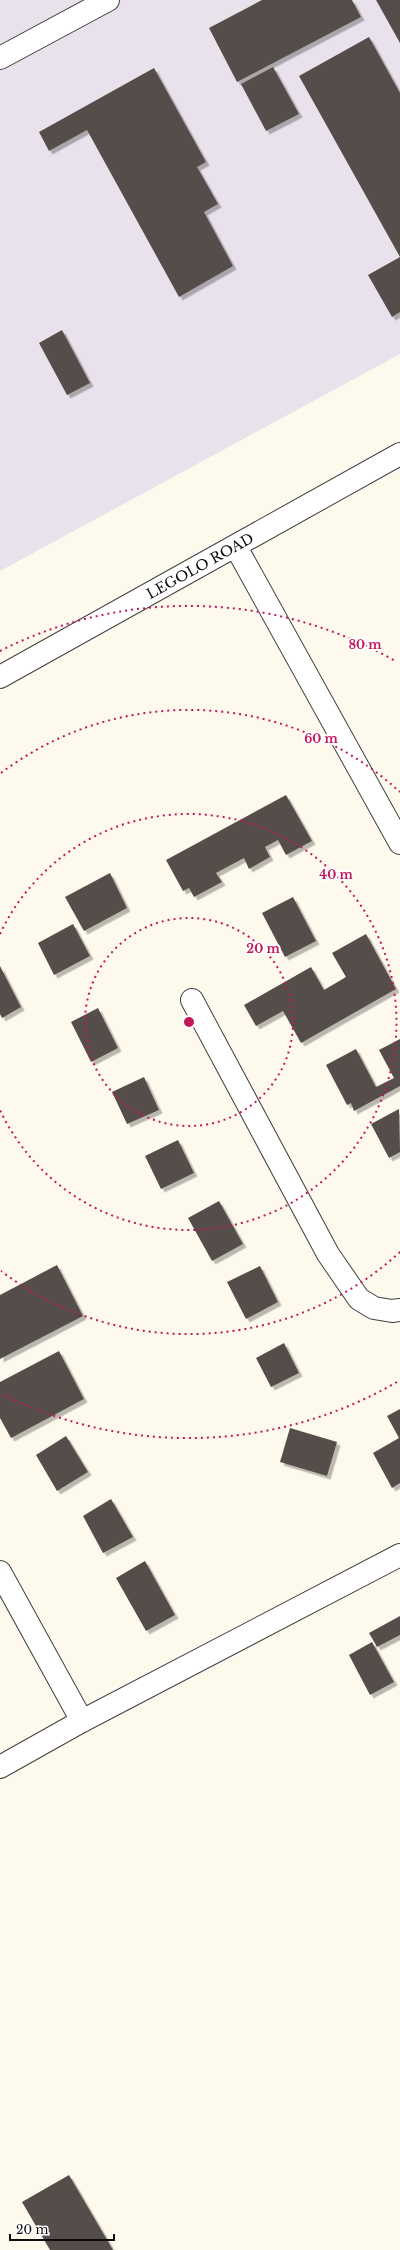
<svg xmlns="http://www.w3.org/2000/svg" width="400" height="2250" font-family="'Libre Baskerville',serif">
	<defs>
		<filter id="shadow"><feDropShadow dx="3.5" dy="3.5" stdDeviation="0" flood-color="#0004"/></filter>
	</defs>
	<rect width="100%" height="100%" fill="#fef9ed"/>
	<path fill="#e9e1eb" d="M0,0h400v354l-400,217z"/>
	<g fill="#554d49" filter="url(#shadow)">
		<path d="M262,0h90l9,17 -124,65 -28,-54z"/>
		<path d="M376,0h24v43z"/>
		<path d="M369,37l31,56v219l-8,5 -24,-42 32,-18 -101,-181z"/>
		<path d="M273,67l26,47 -33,17 -25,-47z"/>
		<path d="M154,68l52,94 -9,5 21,37 -14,8 29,54 -54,31 -92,-167 -38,21 -10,-19z"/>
		<path d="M62,330l28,53 -23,12 -28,-52z"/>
		<path d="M286,795l26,46 -26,14 -8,-15 -13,7 5,10 -21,12 -5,-11 -28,15 6,9 -28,15 -5,-9 -6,3 -17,-31z"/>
		<path d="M110,873l17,35 -43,23 -19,-34z"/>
		<path d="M293,897l23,44 -31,16 -23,-44z"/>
		<path d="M73,924l17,32 -36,19 -16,-32z"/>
		<path d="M366,934l30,55 -95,54 -18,-32 -27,15 -12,-21 67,-38 13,23 22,-13 -14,-24z"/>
		<path d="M0,966l21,41 -19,11 -2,-4z"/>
		<path d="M98,1008l20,40 -27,14 -20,-40z"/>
		<path d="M400,1039v47l-46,25 -3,-8 -4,2 -21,-40 30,-16 20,38 18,-9 -15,-28z"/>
		<path d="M144,1077l15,33 -32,14 -15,-32z"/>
		<path d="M399,1109l1,43 -11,6 -18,-34z"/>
		<path d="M178,1140l16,33 -33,16 -16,-33z"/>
		<path d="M219,1201l24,43 -31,17 -24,-43z"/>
		<path d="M57,1265l26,51 -83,43v-64z"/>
		<path d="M260,1266l18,36 -32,17 -19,-37z"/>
		<path d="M284,1343l15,30 -28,14 -15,-29z"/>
		<path d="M59,1351l25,48 -73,39 -11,-20v-36z"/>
		<path d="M400,1409v74l-8,5 -19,-35 26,-15 -12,-22z"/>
		<path d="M290,1428l47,14 -10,34 -47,-14z"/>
		<path d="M66,1436l22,36 -31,19 -21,-36z"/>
		<path d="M111,1499l22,38 -30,16 -20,-37z"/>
		<path d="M145,1561l30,54 -29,16 -30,-53z"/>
		<path d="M400,1616v19l-23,12 -8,-14z"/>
		<path d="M372,1642l22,40 -24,13 -21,-40z"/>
		<path d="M69,2175l44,75h-63l-28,-48z"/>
	</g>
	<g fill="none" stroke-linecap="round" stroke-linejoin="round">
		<defs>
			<g id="street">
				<path d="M0,58l108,-58"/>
				<path d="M236,547l164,296"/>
				<path d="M0,677l400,-223"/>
				<path d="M192,1000l136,254 31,45 15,9 18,3 8,-1"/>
				<path d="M0,1572l82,149"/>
				<path d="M0,1767l82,-46 318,-166"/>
			</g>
		</defs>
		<use href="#street" stroke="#404040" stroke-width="24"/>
		<use href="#street" stroke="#fff" stroke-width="22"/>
	</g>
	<g fill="none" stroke="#c2185b" stroke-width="2" stroke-dasharray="2 4">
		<circle cx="189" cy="1022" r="104"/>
		<path d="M0 934A208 208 0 1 1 0 1110"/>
		<path d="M400 1252A312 312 0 0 1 1 1271M1 773A312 312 0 0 1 400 792"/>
		<path d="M397 1382A416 416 0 0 1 0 1393M0 651A416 416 0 0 1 397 662"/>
	</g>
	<g text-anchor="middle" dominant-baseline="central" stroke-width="4" stroke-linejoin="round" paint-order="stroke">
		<g font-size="14" fill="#0d0d0d" stroke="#fff">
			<text transform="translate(200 566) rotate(-29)">LEGOLO ROAD</text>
		</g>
	</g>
	<circle cx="189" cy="1022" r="6" fill="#c2185b" stroke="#fff" stroke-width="2"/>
	<g font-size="12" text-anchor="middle" font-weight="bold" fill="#c2185b" stroke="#fff" stroke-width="4" stroke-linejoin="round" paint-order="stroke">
		<text x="365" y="649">80 m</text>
		<text x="321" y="743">60 m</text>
		<text x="336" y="879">40 m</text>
		<text x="263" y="953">20 m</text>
	</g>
	<path d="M10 2234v6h104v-6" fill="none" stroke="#0d0d0d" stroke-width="2"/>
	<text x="16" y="2234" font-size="12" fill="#0d0d0d" stroke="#ffffff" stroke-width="3" paint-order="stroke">20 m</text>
</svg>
